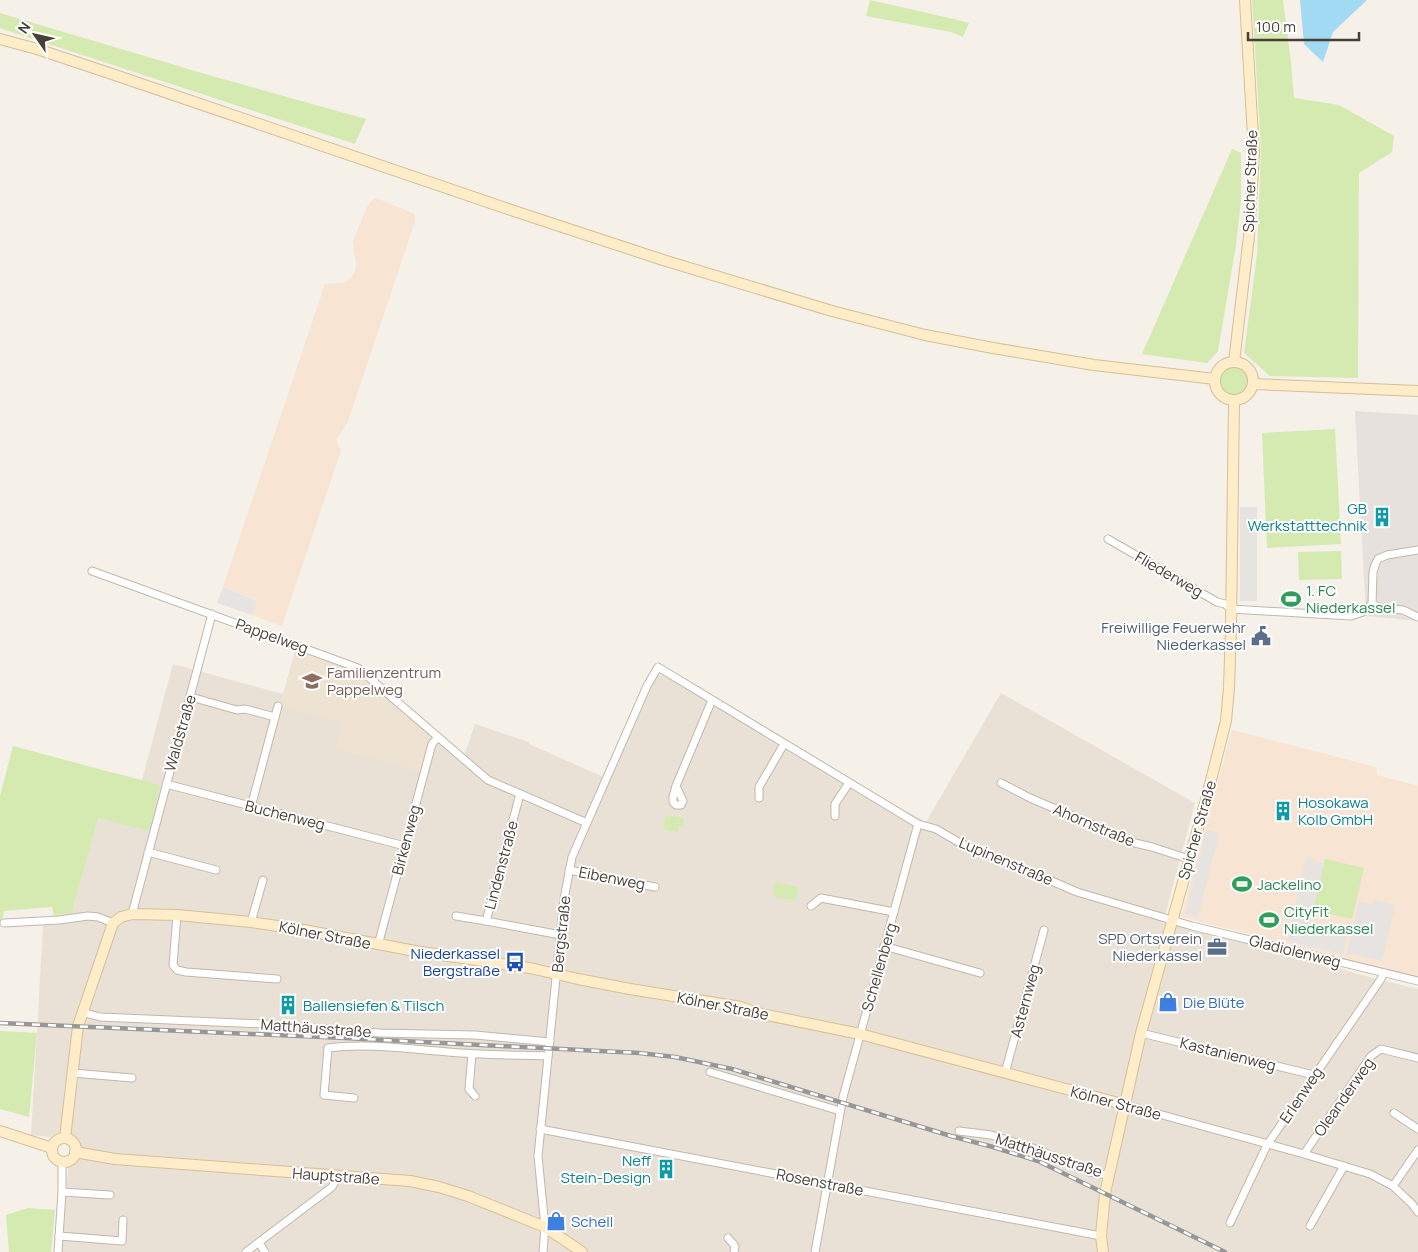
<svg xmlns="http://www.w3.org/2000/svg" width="1418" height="1252" font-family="Manrope,sans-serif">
	<rect width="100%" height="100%" fill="#f5f0e8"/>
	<path fill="#e9e1d6" d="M296,648l135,86 9,9 22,19 13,-38 54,18v2l81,36 40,-92 7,-12 6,-1 263,147 75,-129 194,110 -32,120 132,33 74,21 49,12v263h-1357l10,-117 -13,-3 -8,5 -19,-2 12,-208 11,-12 18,-2 38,-141 32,8 31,-116 110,30z"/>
	<g fill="#f7e4d3">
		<path d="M376,198l39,16v7l-67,200 -11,18 1,6 3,5 -59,176 -30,-11 5,-15 -34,-13 102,-303 18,-1 7,-4 5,-7 1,-8 -3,-23 14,-34 4,-6z"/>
		<path d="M1232,730l144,37 1,8 41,11v190l-237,-59z"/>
	</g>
	<path fill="#e7e1dd" d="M1355,411l63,4v206l-52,-5z"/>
	<path fill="#eee3d2" d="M296,648l61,21 74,65 -9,38 -87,-23 7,-26 -62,-17z"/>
	<g fill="#d5eab0">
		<path d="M870,0l88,20 11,3 -6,14 -12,-5 -85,-16z"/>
		<path d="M1252,0h31l8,62 3,36 45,7 55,31 -2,16 -33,21 -1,205 -88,-2 -26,-23 13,-98 4,-106z"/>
		<path d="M0,13l205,61 161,45 -11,25 -343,-112 -12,-4z"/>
		<path d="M1232,149l9,4v47l-5,45 -18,106 -11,12 -65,-9z"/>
		<circle cx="1234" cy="381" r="16"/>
		<path d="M1335,429l6,115 -74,4 -5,-115z"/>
		<path d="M1341,551l1,28 -43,1 -1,-28z"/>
		<path d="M13,746l146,39 1,2 -11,44 -51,-13 -26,95 -18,2 -2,-8 -48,4 -2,10h-2v-125z"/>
		<path d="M666,815l18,3 -1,9 -4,-1 -1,6 -15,-3z"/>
		<path d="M1325,859l39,9 -12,51 -39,-9z"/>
		<path d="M776,882l22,5 -2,13 -20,-3 -3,-3z"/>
		<path d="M0,1031l37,2 -8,84 -29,-8z"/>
		<path d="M28,1208l27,2 -4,42h-42l-3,-37z"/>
	</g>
	<g fill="#e6e3e0">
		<rect x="1240" y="507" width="17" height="94"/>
		<path d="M223,587l34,14 -5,14 -35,-12z"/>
		<path d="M1206,830l13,3 -21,84 -13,-3z"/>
		<path d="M1306,858l18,5 -15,64 38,8 -4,19 -56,-13z"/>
		<path d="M1375,900l20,5 -13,56 -35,-8 12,-52 15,4z"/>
	</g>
	<path fill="#a3daf3" d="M1300,0h67l-34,32 -10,30 -19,-18z"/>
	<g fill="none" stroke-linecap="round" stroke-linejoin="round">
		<defs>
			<g id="street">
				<path d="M1108,539l109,63 8,2 6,5 120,7 12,-4 9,-8"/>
				<path d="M92,571l266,97 130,112 99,43"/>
				<path d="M1372,604l1,-32 2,-7 3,-6 9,-4 31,-5"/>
				<path d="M1372,604l9,4 22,2 15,7"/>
				<path d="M191,697l46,13 8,-1 30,8"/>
				<path d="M1001,783l29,15 105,45 17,4 37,12"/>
				<path d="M166,784l239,62"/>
				<path d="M676,786l7,15 -2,4h-5l-3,-3v-5l3,-11 36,-86"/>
				<path d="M520,794l-34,127 75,14"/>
				<path d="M759,798v-11l25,-43"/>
				<path d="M251,807l27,-101"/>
				<path d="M835,816v-12l14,-21"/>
				<path d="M148,852l68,18"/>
				<path d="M569,870l86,17"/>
				<path d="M811,906l10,-8 73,14"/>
				<path d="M132,914l80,-300"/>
				<path d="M177,915l-4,50 4,5 9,2 91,7"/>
				<path d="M456,916l30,5"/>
				<path d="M251,922l12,-42"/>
				<path d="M4,923l55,-3 29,-4 10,1 15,6"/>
				<path d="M378,945l54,-201 6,-7"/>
				<path d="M884,946l96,27"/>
				<path d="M82,1012l18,5 163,7 117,9 95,2 75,7"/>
				<path d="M1141,1033l173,42"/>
				<path d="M472,1054l-3,35 6,7"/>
				<path d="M710,1072l130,39"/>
				<path d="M73,1073l59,5"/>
				<path d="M1005,1073l39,-143"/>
				<path d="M354,1098l-30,-3 4,-47c40,-5 80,1 120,4 33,3 67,3 100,4"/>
				<path d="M1126,1105l178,49 66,20 23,12 19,18 6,8"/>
				<path d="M1394,1113l24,16"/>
				<path d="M540,1129l561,107"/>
				<path d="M959,1131l32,4 48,15 50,22 20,3"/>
				<path d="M1304,1154l67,-98 10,-7 37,9"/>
				<path d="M1393,1186l25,-36"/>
				<path d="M62,1192l48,3"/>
				<path d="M1230,1223l37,-78 114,-166 3,-6"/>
				<path d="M1310,1226l34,-60"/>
				<path d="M59,1236l63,5 1,-21"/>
				<path d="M728,1238l7,8 -1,6"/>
				<path d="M259,1243l6,9"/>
				<path d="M58,1252l4,-60v-30"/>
				<path d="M246,1252l86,-65 3,-5 1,-6"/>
				<path d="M543,1252l2,-25 -7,-71 26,-257 8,-42 75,-171 11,-19 260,157 18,5 24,14 49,21 8,2 60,26 115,34 226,55"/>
				<path d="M815,1252l28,-155 75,-273"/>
			</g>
			<g id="secondary">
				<path d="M0,39l37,10 75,25 408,139 143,47 169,51 93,24 68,13 101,17 121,14"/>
				<circle cx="1234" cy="381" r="19"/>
				<path d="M1234,362l15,-126 5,-83 -9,-153"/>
				<path d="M1253,384l165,7"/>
				<path d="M0,1131l52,17"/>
				<path d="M65,1138l13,-112 35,-103 8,-6 11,-3 45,1 74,7 53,8 111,21 115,17 48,11 52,10 111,18 16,6 103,21 266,71"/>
				<circle cx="64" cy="1150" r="12"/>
				<path d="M75,1152l40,7 295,22 29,6 29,9 77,31 37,25"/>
				<path d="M1103,1252l-2,-16 4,-43 36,-160 66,-237 19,-75 3,-33 2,-60 3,-227"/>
			</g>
		</defs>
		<use href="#street" stroke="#c1b7aa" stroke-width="9"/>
		<use href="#secondary" stroke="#d6bf97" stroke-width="12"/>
		<use href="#street" stroke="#fff" stroke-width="7"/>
		<use href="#secondary" stroke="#ffecc8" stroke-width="10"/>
		<defs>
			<path id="rail" d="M0,1023l345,15 294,15 36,4 57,12 219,67 42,11 45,14 187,91"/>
		</defs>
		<use href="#rail" stroke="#979797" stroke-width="4.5"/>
		<use href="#rail" stroke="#fff" stroke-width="2.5" stroke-dasharray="8" stroke-linecap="butt"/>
	</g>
	<defs>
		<symbol id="building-bare" viewBox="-9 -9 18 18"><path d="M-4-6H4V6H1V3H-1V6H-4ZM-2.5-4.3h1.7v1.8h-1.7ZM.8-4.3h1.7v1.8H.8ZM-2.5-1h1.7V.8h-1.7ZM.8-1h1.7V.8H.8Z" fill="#0f9aa8" stroke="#fff" stroke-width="2.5" paint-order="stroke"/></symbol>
		<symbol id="stadium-bare" viewBox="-9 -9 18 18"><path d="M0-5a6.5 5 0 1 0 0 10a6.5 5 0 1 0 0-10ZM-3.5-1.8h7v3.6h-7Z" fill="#2e9e5b" stroke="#fff" stroke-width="2.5" paint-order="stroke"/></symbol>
		<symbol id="civic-bare" viewBox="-9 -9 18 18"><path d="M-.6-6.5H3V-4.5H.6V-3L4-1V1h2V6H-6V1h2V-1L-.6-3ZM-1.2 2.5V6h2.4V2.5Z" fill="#5c6f8a" stroke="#fff" stroke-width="2.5" paint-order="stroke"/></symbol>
		<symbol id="school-bare" viewBox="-9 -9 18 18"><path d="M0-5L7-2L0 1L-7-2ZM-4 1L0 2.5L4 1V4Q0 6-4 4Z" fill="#8d6e63" stroke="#fff" stroke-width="2.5" paint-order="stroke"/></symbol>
		<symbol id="office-bare" viewBox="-9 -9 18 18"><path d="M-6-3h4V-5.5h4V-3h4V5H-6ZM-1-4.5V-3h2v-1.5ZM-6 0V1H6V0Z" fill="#5c6f8a" stroke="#fff" stroke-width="2.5" paint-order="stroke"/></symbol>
		<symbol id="bus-bare" viewBox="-9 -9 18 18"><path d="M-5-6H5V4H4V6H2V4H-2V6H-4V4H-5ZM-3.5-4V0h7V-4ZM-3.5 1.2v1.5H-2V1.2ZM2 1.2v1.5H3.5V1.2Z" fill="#1a4fb4" stroke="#fff" stroke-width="2.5" paint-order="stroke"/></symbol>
		<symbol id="shop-bare" viewBox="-9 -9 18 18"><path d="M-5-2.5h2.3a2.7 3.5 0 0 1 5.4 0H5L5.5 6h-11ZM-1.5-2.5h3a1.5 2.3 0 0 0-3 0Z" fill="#3f7fe0" stroke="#fff" stroke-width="2.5" paint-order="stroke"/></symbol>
	</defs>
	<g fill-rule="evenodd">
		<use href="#building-bare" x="1368" y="503" width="28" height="28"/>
		<use href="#stadium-bare" x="1277" y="585" width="28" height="28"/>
		<use href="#civic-bare" x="1247" y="622" width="28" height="28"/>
		<use href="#school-bare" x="298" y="667" width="28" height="28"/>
		<use href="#building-bare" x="1269" y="797" width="28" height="28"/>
		<use href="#stadium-bare" x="1228" y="870" width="28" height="28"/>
		<use href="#stadium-bare" x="1255" y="906" width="28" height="28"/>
		<use href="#office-bare" x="1203" y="933" width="28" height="28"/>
		<use href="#bus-bare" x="501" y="948" width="28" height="28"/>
		<use href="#shop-bare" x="1154" y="988" width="28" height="28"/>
		<use href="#building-bare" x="274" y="991" width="28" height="28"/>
		<use href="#building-bare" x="652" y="1155" width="28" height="28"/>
		<use href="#shop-bare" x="542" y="1207" width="28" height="28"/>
	</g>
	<g text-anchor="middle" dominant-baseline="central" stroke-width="4" stroke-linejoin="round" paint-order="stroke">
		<g font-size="15" fill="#484036" stroke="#fff">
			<text transform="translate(1250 181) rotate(-88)">Spicher Straße</text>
			<text transform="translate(1169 574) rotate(30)">Fliederweg</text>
			<text transform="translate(272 636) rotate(20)">Pappelweg</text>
			<text transform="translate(180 733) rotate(-74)">Waldstraße</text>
			<text transform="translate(285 815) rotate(14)">Buchenweg</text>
			<text transform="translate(1094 825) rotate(23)">Ahornstraße</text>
			<text transform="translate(1197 830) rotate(-74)">Spicher Straße</text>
			<text transform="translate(406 840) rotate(-75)">Birkenweg</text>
			<text transform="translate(1006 861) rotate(23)">Lupinenstraße</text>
			<text transform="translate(501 865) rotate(-75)">Lindenstraße</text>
			<text transform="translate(612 878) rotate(11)">Eibenweg</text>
			<text transform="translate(561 934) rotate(-84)">Bergstraße</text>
			<text transform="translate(325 935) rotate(11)">Kölner Straße</text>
			<text transform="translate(1295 951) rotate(14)">Gladiolenweg</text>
			<text transform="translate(879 967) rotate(-74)">Schellenberg</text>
			<text transform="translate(1025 1001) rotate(-75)">Asternweg</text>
			<text transform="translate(723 1006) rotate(11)">Kölner Straße</text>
			<text transform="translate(316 1028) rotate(4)">Matthäusstraße</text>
			<text transform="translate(1228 1054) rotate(14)">Kastanienweg</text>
			<text transform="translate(1301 1095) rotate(-56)">Erlenweg</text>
			<text transform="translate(1344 1097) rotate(-55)">Oleanderweg</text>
			<text transform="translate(1116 1103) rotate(15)">Kölner Straße</text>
			<text transform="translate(1049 1155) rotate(18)">Matthäusstraße</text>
			<text transform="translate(336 1176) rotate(4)">Hauptstraße</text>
			<text transform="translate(820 1182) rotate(11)">Rosenstraße</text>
		</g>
		<g font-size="15" fill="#0d838f" stroke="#fff" text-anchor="end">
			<text x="1367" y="508">GB<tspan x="1367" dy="17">Werkstatttechnik</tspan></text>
			<text x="1298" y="802" text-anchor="start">Hosokawa<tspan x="1298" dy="17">Kolb GmbH</tspan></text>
			<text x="303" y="1005" text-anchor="start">Ballensiefen &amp; Tilsch</text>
			<text x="651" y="1160">Neff<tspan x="651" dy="17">Stein-Design</tspan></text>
		</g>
		<g font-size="15" fill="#27864d" stroke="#fff" text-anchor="start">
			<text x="1306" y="590">1. FC<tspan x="1306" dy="17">Niederkassel</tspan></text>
			<text x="1257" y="884">Jackelino</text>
			<text x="1284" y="911">CityFit<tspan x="1284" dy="17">Niederkassel</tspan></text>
		</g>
		<g font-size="15" fill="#4e5e75" stroke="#fff" text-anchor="end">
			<text x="1246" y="627">Freiwillige Feuerwehr<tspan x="1246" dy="17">Niederkassel</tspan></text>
			<text x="1202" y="938">SPD Ortsverein<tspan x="1202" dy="17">Niederkassel</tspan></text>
		</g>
		<g font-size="15" fill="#785e54" stroke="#fff" text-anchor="start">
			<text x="327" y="672">Familienzentrum<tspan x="327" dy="17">Pappelweg</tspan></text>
		</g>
		<g font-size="15" fill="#164399" stroke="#fff" text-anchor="end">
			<text x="500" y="953">Niederkassel<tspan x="500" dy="17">Bergstraße</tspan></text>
		</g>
		<g font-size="15" fill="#366cbe" stroke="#fff" text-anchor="start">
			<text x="1183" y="1002">Die Blüte</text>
			<text x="571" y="1221">Schell</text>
		</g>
	</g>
	<g transform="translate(35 35) rotate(304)" stroke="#ffffff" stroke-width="4" paint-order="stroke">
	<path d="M0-4L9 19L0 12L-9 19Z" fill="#484036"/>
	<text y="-8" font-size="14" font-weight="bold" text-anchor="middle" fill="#484036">N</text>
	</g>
	<path d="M1248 32v8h111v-8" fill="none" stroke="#484036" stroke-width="2.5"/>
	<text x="1256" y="32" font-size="15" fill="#484036" stroke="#ffffff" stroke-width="4" paint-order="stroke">100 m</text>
</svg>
